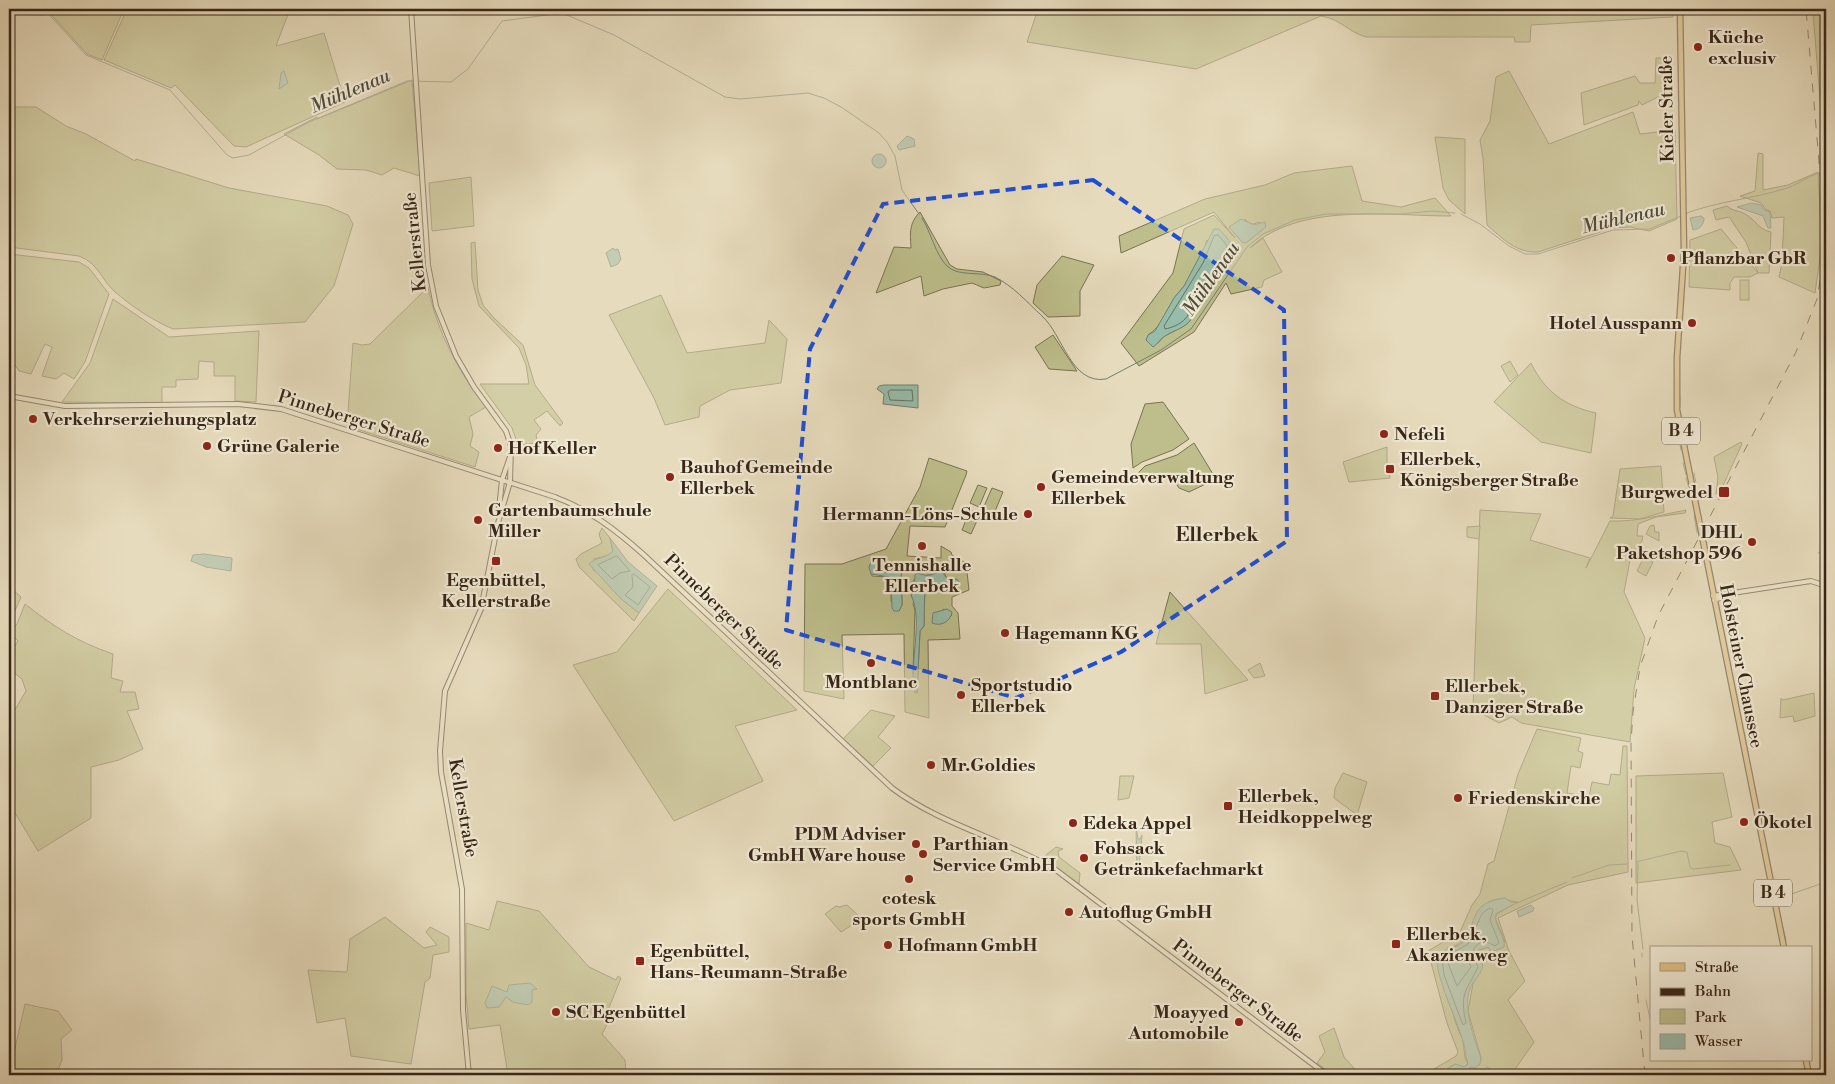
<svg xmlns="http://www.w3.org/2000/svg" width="1835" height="1084" font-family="'Libre Bodoni',serif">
	<rect width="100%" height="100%" fill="#e6dbbc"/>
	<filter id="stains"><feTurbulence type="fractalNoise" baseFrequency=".004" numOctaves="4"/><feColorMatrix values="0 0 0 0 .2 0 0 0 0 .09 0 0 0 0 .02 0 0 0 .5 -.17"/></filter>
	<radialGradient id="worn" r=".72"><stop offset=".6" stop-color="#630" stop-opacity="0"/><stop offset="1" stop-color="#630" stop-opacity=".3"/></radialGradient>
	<g fill="#bdbe8b" stroke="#7a7252" fill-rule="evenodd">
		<path d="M9,9h30l5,6 -35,-1z"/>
		<path d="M46,9h78l-22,51 -15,-6z"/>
		<path d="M127,9h163l-14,37 48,-13 21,69 -99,45 -12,-1 -59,-61 -4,3 -67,-28z"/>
		<path d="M1038,9h635v8l-142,8 -1,17h-15l-1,-5h-148c-18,-5 -25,-18 -45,-21l-125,53 -169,-27z"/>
		<path d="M1813,9h13v163l-13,-159z"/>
		<path d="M1656,58h15l1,28 -9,12 -5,-1 -16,8 -3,-4 -1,4 -54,20 -3,-32 54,-17 5,7h15z"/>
		<path d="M1509,71l40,73 84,-32 7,22 35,-4 2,89 -28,12 -19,-4 -18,1 -74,24c-22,1 -35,-13 -51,-27l-4,-67 -3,-18 10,-19 6,-44z"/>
		<path d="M412,80l8,96 -26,-8 -12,7 -16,-5 -29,-1 -18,-14 -35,-21 33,-17v2z"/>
		<path d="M9,107h27l30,19 20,8 49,27 1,-2 93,29 98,18 21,9 5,9 -19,62 -29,36 -132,7c-21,-9 -42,-23 -59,-38 -13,-12 -16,-28 -35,-35l-70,-9z"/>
		<path d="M1435,137l30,2v75l-16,-14 -6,-12z"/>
		<path d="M1758,153l5,1v36l25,-5 30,-13 4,72 -7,49 -36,-16 3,-14 2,-46 -12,1 -2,-7 -4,-1 -5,-7 -21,-7 15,-5z"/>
		<path d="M1352,166l10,35 39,6 34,-9 16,18c-62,0 -153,-14 -201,32l13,-10 19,34 -18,8 -2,7 -31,7 -5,-11 -32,49 -55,34 -18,-23 52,-70 11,-44 30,-14 21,23 -21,-26 -93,41 -2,-17 86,-37 60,-14 29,-12zM1245,219c5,6 8,6 14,3l6,4 -19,17zM1207,240l2,48 -13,14 -2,14 -7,8 -24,13 -5,6 -10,-8c13,-8 18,-23 25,-35 3,-5 8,-10 12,-15 8,-15 17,-29 22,-45z"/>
		<path d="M471,177l3,49 -42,5 -3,-48z"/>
		<path d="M1727,206c7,6 11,4 18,8 11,6 14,16 26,18l-2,41h-11l-12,-31 -17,-25 -13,3 -3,-10z"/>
		<path d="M920,212l30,53 7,4 26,3 18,9 -1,4 -16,3 -12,-5 -29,6 -19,7 -3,-20 -45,17 18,-46 17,1c-1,-15 -2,-25 9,-36z"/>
		<path d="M1721,229l37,44 -8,4h-16l-4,6v7l-41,-3 1,-47z"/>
		<path d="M475,242l3,48 5,15 11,13 29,27 12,40 28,38 -3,3 -13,-15 -13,9 7,9 -5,6 2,8 -20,2 -6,-17 -32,-44h49l-3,-19 -7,-17 -40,-42 -7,-27 -1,-36z"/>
		<path d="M9,254l70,8 10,6 20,26 -24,68 -11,17 -10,-6 -8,6 -14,-3 10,-29 -7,-3 -14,30 -12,-3 -8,-12z"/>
		<path d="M1062,256l32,9 -14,26v25l-32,1 -15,-14 4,-18z"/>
		<rect x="1740" y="280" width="9" height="20"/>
		<path d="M428,287c9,45 30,84 58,120l-17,10 4,17 -3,12 9,6 -4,15 -128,-41 6,-83 9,2 8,-1z"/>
		<path d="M661,295l26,58 78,-10 4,-23 18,19 -6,44 -51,7 -30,16 -1,11 -34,8 -11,-27 -45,-83z"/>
		<path d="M113,299l56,38 90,-6 -3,71 -21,-1v-25h-21v-14l-15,-1 -1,18 -22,1v7h-14v16l-100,-1 28,-39z"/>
		<path d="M1053,335l24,36 -28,-2 -14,-22z"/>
		<path d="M1510,361l8,14 -8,7 -9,-16z"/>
		<path d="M1531,363c14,29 34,43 65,50l-5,40 -50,-11 -47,-40z"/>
		<path d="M9,364l6,9 -1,15 -5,3z"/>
		<path d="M1163,402l26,37 -16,11 -31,12 -9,6 -2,-24 14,-40z"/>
		<path d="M1741,442l1,2 -22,48 -4,2 2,-16 -4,-21z"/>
		<path d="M1194,443l22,36 -27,13 -10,-4 -6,-9 -34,1v-8l6,-6 32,-11z"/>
		<path d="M1387,447v23l2,1 1,7 -41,4 -6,-20z"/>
		<path d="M929,458l38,13 -1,4 -21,52 -35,-1 -3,30 34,2v-12l10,6 1,3 14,8 3,27 -17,7v9l6,7 2,26 -32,1 1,78 -24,-6 -1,-78 -62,1 2,64 -40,-8 1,-127h37l44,-15 34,-62zM875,561l4,1 5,11 7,-2 1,-8h9l1,42 -3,6 -8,-10v-21l-2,-3 -17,-1 -2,-11zM920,573l2,3 22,-3 4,7h6h-29l-1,46 -4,5 -3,62 -4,-20 2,-63 -2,-6 1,-4 -3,-4 3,-4 -1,-11zM944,609l8,6 -10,9 -2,-12z"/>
		<path d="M1661,466l3,46 -24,7 -30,-1 3,-2 7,-47z"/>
		<path d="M978,485l9,3 -8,19 -9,-4z"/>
		<path d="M992,488l11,4 -10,24 -11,-5z"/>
		<path d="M970,510l10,4 -9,20 -9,-4z"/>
		<path d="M1480,510l61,4 -11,26 60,18 -4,10 24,-47c27,1 50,-6 76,-11l-1,3 -29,4 -18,7 -1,12h6l-1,5 -11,14 -7,37 21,46 -11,51 -4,53 -109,-19 -9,-6 -13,6 -26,-14z"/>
		<path d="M1654,525l1,7h4v9l-13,-7 4,-8z"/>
		<path d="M1480,526l-1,13 -12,-2v-10z"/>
		<path d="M602,528l8,10 3,13 -4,4 -15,4 -1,11 8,4 19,24 19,15 -5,8 -55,-54 -3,-8 5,-5 21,-11 -3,-9z"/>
		<path d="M1644,557l9,5 -7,14 -9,-5z"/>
		<path d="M12,589l9,8 -10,23 -2,-1v-9l6,-9 -6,-11z"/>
		<path d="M668,589l129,121 -62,16 28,55 -89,40 -101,-156 44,-13z"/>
		<path d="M1170,592l78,88 -43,14 -4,-50h-45z"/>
		<path d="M25,604c29,23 53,38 88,50l-2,24 12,3 -3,11h15l4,17 -12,2 16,38 -24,11 -28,7v51l-53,33 -29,-48v-54l6,-9 -6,-6v-14l17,-29 -4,-12 -13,-10v-14l9,-14 -9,-9 8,-8z"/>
		<path d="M1260,663l5,13 -11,2 -6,-8z"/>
		<path d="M1814,693l1,23 -21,6 -1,-6 -13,2 1,-20 2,2z"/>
		<path d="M871,710l24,6 -17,21 13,11 -18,18 -30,-27z"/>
		<path d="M1537,729l44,9 -3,13 5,2 -3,15 -9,-2 -4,27 22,4 3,-15 17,3 2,-11 9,1 3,-29h4l1,126 -60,13 -70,33 11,33 16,30 -17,19 26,42 -23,33h-10l-14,-8 -5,8h-12l-2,-4 2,-4 5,1 6,-10 -13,-47 11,-61 26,-8 -10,-24 2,-4 20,-12c-7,0 -12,-5 -19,-3 -22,4 -21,24 -33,40 -3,5 -20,11 -26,15l16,67 8,20 2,17 3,6 -4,3 -9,-3 -17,11h-14l32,-19 2,-4 -11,-29 -19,-72 32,-19 12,-27 8,-11 8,-30 6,-3 24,-87z"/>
		<path d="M1343,773l24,9 -10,33 -23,-17 1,-10z"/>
		<path d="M1723,773l9,44 -20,5 3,21 15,4 11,23 -105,13v-107z"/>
		<path d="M1120,776h14l-5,22 -11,2z"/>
		<path d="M1056,847l7,2 -5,2 1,6 21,16 -1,11 -32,-23 -1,-6z"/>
		<path d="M497,901l42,10 50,56 27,13 2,-4 3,2 -15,37 5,2 -9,17 23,26 1,15h-118l-8,-50 -31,4 -3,-35v-71l23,7z"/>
		<path d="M847,905l15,14 -21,13 -16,-18 11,-8 3,1z"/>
		<path d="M385,917l39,31 13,-3 -11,-13 4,-5 19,10v15l-16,3 -3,23 -5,4 -14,82 -60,-8 -6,-38 -28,5 -9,-53 39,2 3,-33z"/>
		<path d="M25,1004l33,7 14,19 -11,9 1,21 -6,15h-47z"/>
		<path d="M1334,1028l10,29 16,18h-27l-16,-12 8,-11 -6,-16z"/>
	</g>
	<g fill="#97bcaa" stroke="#718070">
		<path d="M284,71l4,12 -9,6 2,-16z"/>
		<path d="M907,136l7,3 1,7 -16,4 -2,-4z"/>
		<circle cx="879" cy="161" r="7"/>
		<path d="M1751,203l10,2 3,5 6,2 1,16h-3l-5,-12 -26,-9z"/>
		<path d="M1701,216l3,2c0,7 -4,11 -11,12l-3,-12z"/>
		<path d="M1241,219l13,6 11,-3 1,5 -20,16 -4,-1 -13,-15z"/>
		<path d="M1214,229h5c5,6 14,13 13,22 -2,20 -25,33 -34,47 -5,8 -2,17 -10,25 -6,6 -16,8 -23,13 -5,3 -7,8 -12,11l-7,-7 2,-5 7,-4 19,-33 10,-12z"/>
		<path d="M613,248l1,2 4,-1 3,10 -3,5 -7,3 -5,-14z"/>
		<path d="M884,385h34v23l-35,-4 1,-10 -7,-5 2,-3z"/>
		<path d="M610,538l18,24 29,24 -18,27 -19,-15 -31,-34c7,-7 18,-6 24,-13z"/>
		<path d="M204,554l28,4 -1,13 -25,-4 -15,-6 2,-6z"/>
		<path d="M872,559l7,3 5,11 7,-2 1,-8h9l1,42 -3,6h-5l-2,-3 -1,-29 -2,-2 -18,-3 -2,-7z"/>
		<path d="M942,572l6,8 9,-1 3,4 -5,4 -30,-6 -1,45 -4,5 -3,62h-2c-7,-28 9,-72 -4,-98l3,-3 1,-17 2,-2c16,5 11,1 25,-1z"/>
		<path d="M947,609l5,3c-1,9 -11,15 -20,11l1,-10z"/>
		<path d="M1136,827l2,12h2l2,-4 -4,41 -1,-2z"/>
		<path d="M1505,898l6,4h7l-22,12c-3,11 10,22 8,33l-13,5 -3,-5 -9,3 -1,5c12,14 -3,21 -8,34 -7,20 4,49 11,69l-1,6 -5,4 -5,-1 -2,4 2,4h-32l17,-11 9,3 4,-3c-3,-8 -2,-15 -5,-23 -6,-21 -27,-63 -26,-83l12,-11c23,2 20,-30 33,-41 6,-5 16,-7 23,-8z"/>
		<path d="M1531,905l3,3 -1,3 -14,6 -2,-6z"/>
		<path d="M530,983l7,6 -5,1v12l-4,3 -15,-3 -7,-5 -7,10 -12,1 -2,-5 7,-17 15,6 2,-7z"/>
	</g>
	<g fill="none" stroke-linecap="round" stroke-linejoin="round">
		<g stroke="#687161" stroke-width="1">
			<path d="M1218,235c3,4 11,10 9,16 -4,19 -22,29 -32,43 -6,8 -3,18 -10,25 -4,5 -14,9 -20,10l-1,-3 39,-63 11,-27z"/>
			<path d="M891,390h21l1,11 -23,-1 -2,-8z"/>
			<path d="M617,556l13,15 -10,2 -8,6 -14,-14z"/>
			<path d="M634,574l16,13 -12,18 -13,-10 8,-8 -1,-11z"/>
			<path d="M1490,908l3,2 -3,10 9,23 -4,3c-8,-5 -15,-6 -21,2l-1,8 5,11c-11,24 -19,25 -12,56l-3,2 -19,-50 -2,-16 26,-15 14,-30z"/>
			<path d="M1465,954l6,13 -14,19 -9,-23z"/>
		</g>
		<g stroke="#718070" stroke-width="1">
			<path d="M44,9l42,46 84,35 57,65 6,3 16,-3 60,-33 98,-41 44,1 17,-13 34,-48 60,-8 52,22 111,62 15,2 68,-6 16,5 17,9 38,26 8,9 8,14 7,34 17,24"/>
			<path d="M1461,214l19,10 29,22 16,8h13l75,-24 36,-1 32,-13"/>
			<path d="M1684,214c34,-13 69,-15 103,-26 15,-5 22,-14 39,-16"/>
			<path d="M922,218c9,14 13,36 25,48 11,11 33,5 48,11 18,9 32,25 47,39 21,19 29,69 64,63l55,-29 30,-21 56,-82 16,-13 32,-14 31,-6h75l31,-3 23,2"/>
			<path d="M1680,396v11"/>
			<path d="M1680,412l6,28"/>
			<path d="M1677,433l2,8"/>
			<path d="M1686,443l5,24"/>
			<path d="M1680,445l1,5"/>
			<path d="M1683,463l3,12"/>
			<path d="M1694,473l2,10"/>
			<path d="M1686,478l2,7"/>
			<path d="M1688,489l1,5"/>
			<path d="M1694,515l3,18"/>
			<path d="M1818,553l8,-1"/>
			<path d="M1749,761l1,3"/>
			<path d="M1751,768l1,5"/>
			<path d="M1636,862l45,-11 6,1 3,15 3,2 37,-4"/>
			<path d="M1638,863l-1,37 6,49"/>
			<path d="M1572,878l37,-13 19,-1"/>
			<path d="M1517,903l50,-21"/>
			<path d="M1778,903l-1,-4 49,-17"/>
			<path d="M1778,904l3,16"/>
			<path d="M1782,924l4,16"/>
			<path d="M1786,944l1,4"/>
			<path d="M1642,957v-4"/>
			<path d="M1646,1000l5,23"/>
			<path d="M1651,1050v-10"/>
		</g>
		<defs>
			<g id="secondary">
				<path d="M411,9l17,256 8,41 20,50 18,31 32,44 5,15 -1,36 -12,41 -17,86 -36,82 -5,60 1,21 21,117 1,121 6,65"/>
				<path d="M9,396l56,10 173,-2 43,5 274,88c35,13 61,33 89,58l248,233c49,37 112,51 164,82l271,205"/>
				<path d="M499,509l3,-29 8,-23"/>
				<path d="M1713,596l98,-15 15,5"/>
				<path d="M1714,600l18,-6"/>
			</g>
			<g id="primary">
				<path d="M1680,9l4,243 -7,106v52l107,538"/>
				<path d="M1806,1060l3,15"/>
			</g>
		</defs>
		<use href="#secondary" stroke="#382618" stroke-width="6"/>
		<use href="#primary" stroke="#382618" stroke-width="7"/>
		<use href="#secondary" stroke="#efe8d3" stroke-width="4"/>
		<use href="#primary" stroke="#e3be7e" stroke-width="4.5"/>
		<path stroke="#382618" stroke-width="1" stroke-dasharray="9 9" stroke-linecap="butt" d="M1645,1075l-13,-139 -1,-194 2,-30 7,-45 18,-51 138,-264 21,-53 9,-55 -20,-235"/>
	</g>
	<path d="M0 0H1835V1084H0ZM1093,180l191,130 3,231 -166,111 -105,46 -230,-68 24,-281 73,-145z" fill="#e6dbbc" fill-opacity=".55" fill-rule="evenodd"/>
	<path fill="none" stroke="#1d4ed8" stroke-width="4" stroke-dasharray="10 6" stroke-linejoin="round" d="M1093,180l191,130 3,231 -166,111 -105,46 -230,-68 24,-281 73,-145z"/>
	<g fill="#8f2418" stroke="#efe8d3" stroke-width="2">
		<circle cx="1698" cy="47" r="5"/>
		<circle cx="1671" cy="258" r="5"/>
		<circle cx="1692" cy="323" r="5"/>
		<circle cx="33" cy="419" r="5"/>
		<circle cx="1384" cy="434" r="5"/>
		<circle cx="207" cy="446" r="5"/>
		<circle cx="498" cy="448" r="5"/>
		<rect x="1385" y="464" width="10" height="10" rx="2.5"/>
		<circle cx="670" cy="477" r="5"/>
		<circle cx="1041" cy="487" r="5"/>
		<rect x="1718" y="486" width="12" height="12" rx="2.5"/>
		<circle cx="1028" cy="514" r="5"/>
		<circle cx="478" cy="520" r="5"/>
		<circle cx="1752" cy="542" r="5"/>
		<circle cx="922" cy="546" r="5"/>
		<rect x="491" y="556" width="10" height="10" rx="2.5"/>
		<circle cx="1005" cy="633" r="5"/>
		<circle cx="871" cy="663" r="5"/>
		<circle cx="961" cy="695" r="5"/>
		<rect x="1430" y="691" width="10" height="10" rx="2.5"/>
		<circle cx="931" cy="765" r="5"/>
		<circle cx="1458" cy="798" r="5"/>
		<rect x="1223" y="801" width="10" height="10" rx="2.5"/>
		<circle cx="1744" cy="822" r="5"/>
		<circle cx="1073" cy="823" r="5"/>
		<circle cx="916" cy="844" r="5"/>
		<circle cx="923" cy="854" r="5"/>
		<circle cx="1084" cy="858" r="5"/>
		<circle cx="909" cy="879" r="5"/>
		<circle cx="1069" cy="912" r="5"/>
		<rect x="1391" y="939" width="10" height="10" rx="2.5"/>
		<circle cx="888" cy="945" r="5"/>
		<rect x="635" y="956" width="10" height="10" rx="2.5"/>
		<circle cx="556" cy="1012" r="5"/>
		<circle cx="1239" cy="1022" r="5"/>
	</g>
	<g text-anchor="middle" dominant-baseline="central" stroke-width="4.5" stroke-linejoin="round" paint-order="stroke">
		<g fill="#efe8d3" stroke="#6f6050" stroke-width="1">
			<rect x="1662" y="417.5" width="38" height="27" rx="4"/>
			<rect x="1754" y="879.5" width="38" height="27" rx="4"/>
		</g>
		<g font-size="16" font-weight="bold" fill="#382618">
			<text x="1681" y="431">B 4</text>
			<text x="1773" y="893">B 4</text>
		</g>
		<g font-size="18" font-weight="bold" fill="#382618" stroke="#efe8d3" text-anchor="start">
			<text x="1708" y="37">Küche<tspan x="1708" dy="21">exclusiv</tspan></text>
			<text x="1681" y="258">Pflanzbar GbR</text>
			<text x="1682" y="323" text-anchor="end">Hotel Ausspann</text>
			<text x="43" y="419">Verkehrserziehungsplatz</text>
			<text x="1394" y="434">Nefeli</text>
			<text x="217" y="446">Grüne Galerie</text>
			<text x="508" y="448">Hof Keller</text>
			<text x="1400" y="459">Ellerbek,<tspan x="1400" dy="21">Königsberger Straße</tspan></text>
			<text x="680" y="467">Bauhof Gemeinde<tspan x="680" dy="21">Ellerbek</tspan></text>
			<text x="1051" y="477">Gemeindeverwaltung<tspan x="1051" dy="21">Ellerbek</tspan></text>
			<text x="1713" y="492" text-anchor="end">Burgwedel</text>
			<text x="488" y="510">Gartenbaumschule<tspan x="488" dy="21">Miller</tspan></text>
			<text x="1018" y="514" text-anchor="end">Hermann-Löns-Schule</text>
			<text x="1742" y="532" text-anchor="end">DHL<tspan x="1742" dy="21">Paketshop 596</tspan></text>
			<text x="922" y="565" text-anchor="middle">Tennishalle<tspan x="922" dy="21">Ellerbek</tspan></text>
			<text x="496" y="580" text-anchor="middle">Egenbüttel,<tspan x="496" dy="21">Kellerstraße</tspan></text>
			<text x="1015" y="633">Hagemann KG</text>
			<text x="871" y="682" text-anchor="middle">Montblanc</text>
			<text x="971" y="685">Sportstudio<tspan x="971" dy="21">Ellerbek</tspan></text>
			<text x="1445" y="686">Ellerbek,<tspan x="1445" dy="21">Danziger Straße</tspan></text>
			<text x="941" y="765">Mr.Goldies</text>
			<text x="1238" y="796">Ellerbek,<tspan x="1238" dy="21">Heidkoppelweg</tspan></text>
			<text x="1468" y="798">Friedenskirche</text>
			<text x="1754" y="822">Ökotel</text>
			<text x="1083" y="823">Edeka Appel</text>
			<text x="906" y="834" text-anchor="end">PDM Adviser<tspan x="906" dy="21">GmbH Ware house</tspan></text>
			<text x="933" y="844">Parthian<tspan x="933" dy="21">Service GmbH</tspan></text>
			<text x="1094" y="848">Fohsack<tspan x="1094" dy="21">Getränkefachmarkt</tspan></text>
			<text x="909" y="898" text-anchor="middle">cotesk<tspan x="909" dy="21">sports GmbH</tspan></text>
			<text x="1079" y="912">Autoflug GmbH</text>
			<text x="1406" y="934">Ellerbek,<tspan x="1406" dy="21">Akazienweg</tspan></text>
			<text x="898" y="945">Hofmann GmbH</text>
			<text x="650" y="951">Egenbüttel,<tspan x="650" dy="21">Hans-Reumann-Straße</tspan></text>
			<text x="566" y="1012">SC Egenbüttel</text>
			<text x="1229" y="1012" text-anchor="end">Moayyed<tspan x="1229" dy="21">Automobile</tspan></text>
		</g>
		<g font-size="18" fill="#382618" stroke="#efe8d3">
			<text transform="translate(1667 109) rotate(-91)">Kieler Straße</text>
			<text transform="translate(415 242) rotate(-96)">Kellerstraße</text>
			<text transform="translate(354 419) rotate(17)">Pinneberger Straße</text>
			<text transform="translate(724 612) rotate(44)">Pinneberger Straße</text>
			<text transform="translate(1741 666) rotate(79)">Holsteiner Chaussee</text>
			<text transform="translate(463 808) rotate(80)">Kellerstraße</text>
			<text transform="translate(1238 991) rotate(37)">Pinneberger Straße</text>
		</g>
		<g font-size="19" font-style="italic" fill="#504c3c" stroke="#efe8d3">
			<text transform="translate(350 91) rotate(-23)">Mühlenau</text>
			<text transform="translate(1623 218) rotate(-13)">Mühlenau</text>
			<text transform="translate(1211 279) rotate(-55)">Mühlenau</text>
		</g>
		<g font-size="20" font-weight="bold" fill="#382618" stroke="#efe8d3">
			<text x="1217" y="535">Ellerbek</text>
		</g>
	</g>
	<rect width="1835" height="1084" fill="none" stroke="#e6dbbc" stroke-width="30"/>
	<rect x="10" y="10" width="1815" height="1064" fill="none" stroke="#382618" stroke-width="2.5"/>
	<rect x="15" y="15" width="1805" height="1054" fill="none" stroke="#382618"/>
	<rect x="1650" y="946" width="162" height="115" fill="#efe8d3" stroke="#a69a88"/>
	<rect x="1660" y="963" width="25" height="8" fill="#e3be7e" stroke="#a69a88"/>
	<text x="1695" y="972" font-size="15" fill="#382618">Straße</text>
	<rect x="1660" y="988" width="25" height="8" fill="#382618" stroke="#a69a88"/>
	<text x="1695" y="996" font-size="15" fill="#382618">Bahn</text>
	<rect x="1660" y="1009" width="25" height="15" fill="#bdbe8b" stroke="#a69a88"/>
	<text x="1695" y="1022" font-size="15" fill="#382618">Park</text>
	<rect x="1660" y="1034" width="25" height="15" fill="#97bcaa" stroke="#a69a88"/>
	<text x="1695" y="1046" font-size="15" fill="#382618">Wasser</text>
	<rect width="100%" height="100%" filter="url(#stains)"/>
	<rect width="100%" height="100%" fill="url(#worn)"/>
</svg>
